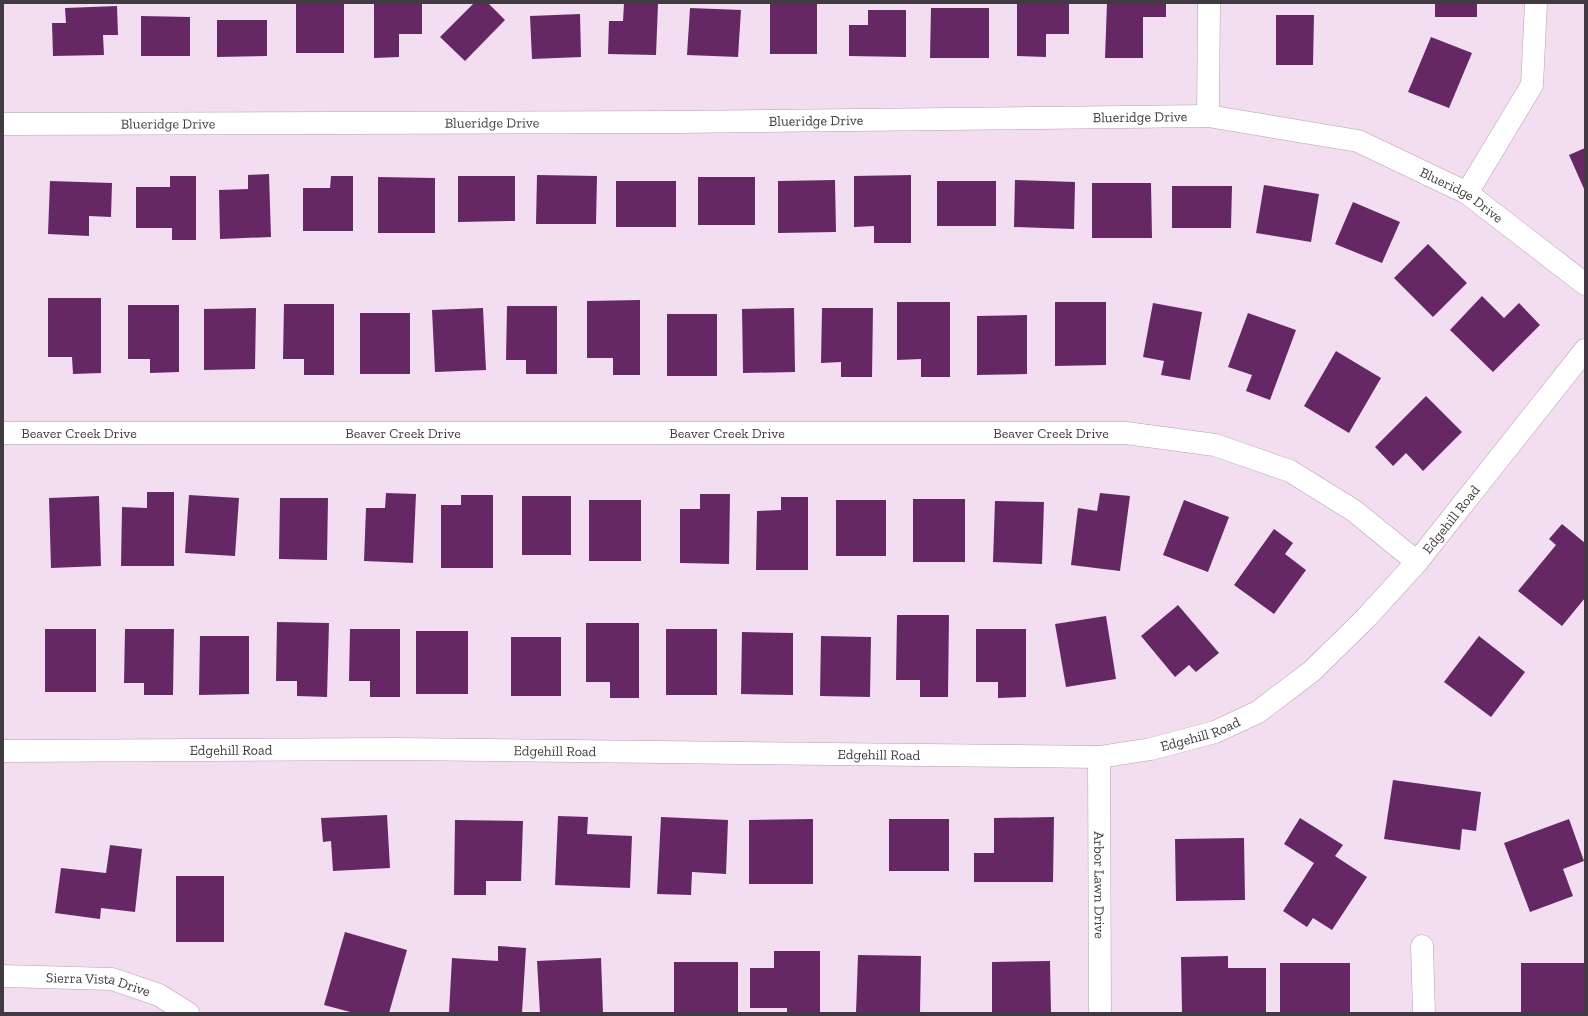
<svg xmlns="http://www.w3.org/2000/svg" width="1588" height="1016" font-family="'Zilla Slab',serif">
	<rect width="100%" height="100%" fill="#f3def1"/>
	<g fill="#662865">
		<rect x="296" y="3" width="48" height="50"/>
		<path d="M374,3h48v31h-23v23l-25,1z"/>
		<path d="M474,3h14l17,17 -40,41 -25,-24z"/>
		<path d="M624,3l34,1 -2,51 -48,-1 1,-33h14z"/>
		<rect x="770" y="3" width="47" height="51"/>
		<path d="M1017,3h52v31h-23v23l-29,-1z"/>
		<path d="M1107,3h59v14h-23v41h-38z"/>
		<rect x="1435" y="3" width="42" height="14"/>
		<path d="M117,6l1,29h-15l1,20 -51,1 -1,-33h14l-1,-15z"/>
		<path d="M690,8l51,2 -3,47 -51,-2z"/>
		<path d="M931,8h58v50h-59z"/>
		<path d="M868,10h38v47l-57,-1v-31h19z"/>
		<path d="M580,14l1,43 -49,2 -2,-43z"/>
		<path d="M1276,15h38l-1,50h-37z"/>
		<path d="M141,16l49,1v39h-49z"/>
		<path d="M217,20h50v36l-50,1z"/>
		<path d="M1431,37l41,16 -23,55 -41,-16z"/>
		<path d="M1585,148v43l-16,-36z"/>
		<path d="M269,174l2,63 -51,2 -1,-49 29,-1v-14z"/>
		<path d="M537,175l60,1 -1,48h-60z"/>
		<path d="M911,175v68h-37v-17l-20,1v-51z"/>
		<path d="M170,176h26v64h-24v-12h-36v-41h34z"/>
		<path d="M331,176h22v55h-50v-43h27z"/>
		<path d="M458,176h57v45l-57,1z"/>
		<path d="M378,177l57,1v55h-57z"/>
		<rect x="698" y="177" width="57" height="48"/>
		<path d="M835,180l1,52 -58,1v-52z"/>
		<path d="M1015,180l60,2 -1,47 -60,-2z"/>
		<path d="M50,181l62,2 -1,34 -22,-1v20l-41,-2z"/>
		<rect x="616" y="181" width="60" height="46"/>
		<rect x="937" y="181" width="59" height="45"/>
		<path d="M1092,183h59l1,55h-60z"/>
		<path d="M1264,185l55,9 -8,48 -55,-9z"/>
		<path d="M1172,186h60l-1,42h-59z"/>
		<path d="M1353,202l47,20 -18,41 -47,-19z"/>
		<path d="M1428,244l39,39 -34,34 -39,-39z"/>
		<path d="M1482,296l22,22 15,-15 21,22 -47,47 -43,-42z"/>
		<path d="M48,298h53v75l-28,1 -1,-17h-24z"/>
		<path d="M640,300v75h-27v-17h-26v-57z"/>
		<path d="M897,302h53v75h-29v-18l-24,1z"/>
		<path d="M1055,302h51v63l-51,1z"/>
		<path d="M1153,303l49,9 -12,68 -29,-5 3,-14 -21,-4z"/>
		<path d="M284,304h50v71h-30v-16h-21z"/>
		<path d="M128,305h51v67l-29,1v-14h-22z"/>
		<path d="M507,306h50v68h-31v-14h-20z"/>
		<path d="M256,308l-1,61 -51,1v-61z"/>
		<path d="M483,308l3,62 -51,2 -3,-62z"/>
		<path d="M794,308l1,64 -52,1 -1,-64z"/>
		<path d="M822,308h51l-1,69h-31v-15l-20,1z"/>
		<rect x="360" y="313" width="50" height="61"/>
		<path d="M1248,313l48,17 -26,70 -24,-9 6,-16 -24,-8z"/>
		<rect x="667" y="314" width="50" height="62"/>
		<path d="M1027,315v59l-50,1v-59z"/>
		<path d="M1336,351l45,27 -32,55 -45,-27z"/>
		<path d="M1426,396l36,36 -39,39 -17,-18 -13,13 -18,-19z"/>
		<path d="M147,492h27v74h-53l1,-59 25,1z"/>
		<path d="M386,493l30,1 -3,69 -49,-2 2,-53h19z"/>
		<path d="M1100,493l30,3 -10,75 -49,-6 7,-57 19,3z"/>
		<path d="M700,494h30l-1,70 -49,-1v-54h20z"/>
		<path d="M189,495l50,3 -4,58 -50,-3z"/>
		<path d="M461,495h32v73h-52v-63h20z"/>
		<path d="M99,496l2,70 -50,2 -2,-70z"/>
		<rect x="522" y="496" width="49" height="59"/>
		<path d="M781,497h27v73h-52l1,-59 24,-1z"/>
		<path d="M280,498h48l-1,62 -48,-1z"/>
		<rect x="913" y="499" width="52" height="63"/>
		<rect x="589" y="500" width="52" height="61"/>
		<rect x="836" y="500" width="50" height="56"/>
		<path d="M1184,500l45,17 -21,55 -45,-17z"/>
		<path d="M995,501l49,1 -2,62 -49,-2z"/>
		<path d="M1562,524l23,19v55l-23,28 -44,-35 38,-46 -7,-6z"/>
		<path d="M1274,529l19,14 -8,11 21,16 -32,44 -40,-29z"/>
		<path d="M1178,605l41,48 -23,19 -7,-7 -14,12 -34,-41z"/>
		<path d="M897,615h52l-1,82h-28v-17h-24z"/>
		<path d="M1106,616l10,63 -50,8 -11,-63z"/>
		<path d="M277,622l52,1 -2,74 -30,-1v-15h-21z"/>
		<path d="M586,623h53v75h-29v-16h-24z"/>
		<rect x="45" y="629" width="51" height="63"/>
		<path d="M125,629h49l-1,66h-29v-12h-20z"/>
		<path d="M350,629h50v68h-30v-16h-21z"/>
		<rect x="666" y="629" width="51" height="66"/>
		<path d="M976,629h50v68l-28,1v-16h-22z"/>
		<rect x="416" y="631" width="52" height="63"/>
		<path d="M742,632l51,1v62l-52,-1z"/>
		<path d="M200,636h49v58l-50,1z"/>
		<path d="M821,636l50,1 -1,60 -50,-1z"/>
		<path d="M1479,636l46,36 -34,45 -47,-35z"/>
		<rect x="511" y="637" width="50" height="59"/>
		<path d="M1393,780l88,12 -5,39 -14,-2 -2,21 -76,-11z"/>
		<path d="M387,815l3,53 -57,3 -2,-30 -8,1 -2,-24z"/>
		<path d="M558,816l30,1 -1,17 45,2 -2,52 -75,-3z"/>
		<path d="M661,817l67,3 -2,54 -34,-2 -1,23 -34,-1z"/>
		<path d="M1054,817l-1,65h-79v-29h20v-35z"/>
		<path d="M1300,818l43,27 -8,11 32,21 -35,53 -19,-12 -6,9 -24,-16 31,-48 -30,-19z"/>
		<path d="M813,819v65h-64v-64z"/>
		<rect x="889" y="819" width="60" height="52"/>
		<path d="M1569,819l15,42 -21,8 10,27 -43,16 -26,-69z"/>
		<path d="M455,820l68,1 -2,60h-35v14h-32z"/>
		<path d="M1244,838l1,62 -69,1 -1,-62z"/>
		<path d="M110,845l32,4 -7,63 -34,-4 -1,11 -45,-6 6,-45 45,5z"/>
		<rect x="176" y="876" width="48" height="66"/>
		<path d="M345,932l62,18 -18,63h-35l-30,-8z"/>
		<path d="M498,946l28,2 -4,65 -41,-1v1h-32l3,-55 46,3z"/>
		<path d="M774,951h46v62h-33v-5h-37v-40h24z"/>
		<path d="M858,955l63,1 -1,57h-64z"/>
		<path d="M1228,956v12h38v45h-84l-1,-56z"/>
		<path d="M601,958l2,55h-63l-3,-52z"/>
		<path d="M1050,961l1,52h-59v-51z"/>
		<rect x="674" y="962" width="64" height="51"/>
		<rect x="1280" y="963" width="70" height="50"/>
		<rect x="1521" y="963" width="64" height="50"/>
	</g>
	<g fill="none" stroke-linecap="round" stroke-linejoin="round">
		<defs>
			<g id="minor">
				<path d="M1208,116l1,-113"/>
				<path id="s1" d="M3,124l675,-2 530,-6 150,25 109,52 118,91"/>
				<path d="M1467,193l65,-108 4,-82"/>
				<path id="s2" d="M3,433h1123l89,12 75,26 63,39 64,52"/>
				<path id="s3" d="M3,751l393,-2 703,8 52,-8 64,-17 43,-20 54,-41 54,-53 51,-56 168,-212"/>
				<path id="s4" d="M1099,757l1,256"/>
				<path d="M1422,946l2,67"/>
				<path id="s5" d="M3,976l109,3 47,16 29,18"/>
			</g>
		</defs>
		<use href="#minor" stroke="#b4a0b2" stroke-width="23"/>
		<use href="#minor" stroke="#fff" stroke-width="22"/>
	</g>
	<g text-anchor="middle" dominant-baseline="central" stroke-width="4" stroke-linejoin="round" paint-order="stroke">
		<g font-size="14" fill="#423a42" stroke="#f3def1">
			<text stroke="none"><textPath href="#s1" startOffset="1137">Blueridge Drive</textPath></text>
			<text stroke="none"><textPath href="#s1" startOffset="813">Blueridge Drive</textPath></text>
			<text stroke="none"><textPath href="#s1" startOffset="489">Blueridge Drive</textPath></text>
			<text stroke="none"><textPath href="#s1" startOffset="165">Blueridge Drive</textPath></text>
			<text stroke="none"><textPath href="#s1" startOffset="1474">Blueridge Drive</textPath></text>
			<text stroke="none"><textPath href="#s2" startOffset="76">Beaver Creek Drive</textPath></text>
			<text stroke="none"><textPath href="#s2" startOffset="400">Beaver Creek Drive</textPath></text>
			<text stroke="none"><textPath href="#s2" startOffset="724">Beaver Creek Drive</textPath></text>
			<text stroke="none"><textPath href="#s2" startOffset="1048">Beaver Creek Drive</textPath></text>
			<text stroke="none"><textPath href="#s3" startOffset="1536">Edgehill Road</textPath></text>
			<text stroke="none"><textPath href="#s3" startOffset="1200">Edgehill Road</textPath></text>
			<text stroke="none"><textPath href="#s3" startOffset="228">Edgehill Road</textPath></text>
			<text stroke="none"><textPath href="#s3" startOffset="552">Edgehill Road</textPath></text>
			<text stroke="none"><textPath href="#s3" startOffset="876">Edgehill Road</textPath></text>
			<text stroke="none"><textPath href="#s4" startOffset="128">Arbor Lawn Drive</textPath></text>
			<text stroke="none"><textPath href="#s5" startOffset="96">Sierra Vista Drive</textPath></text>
		</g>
	</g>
	<rect width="1588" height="1016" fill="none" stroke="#423a42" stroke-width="8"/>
</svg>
